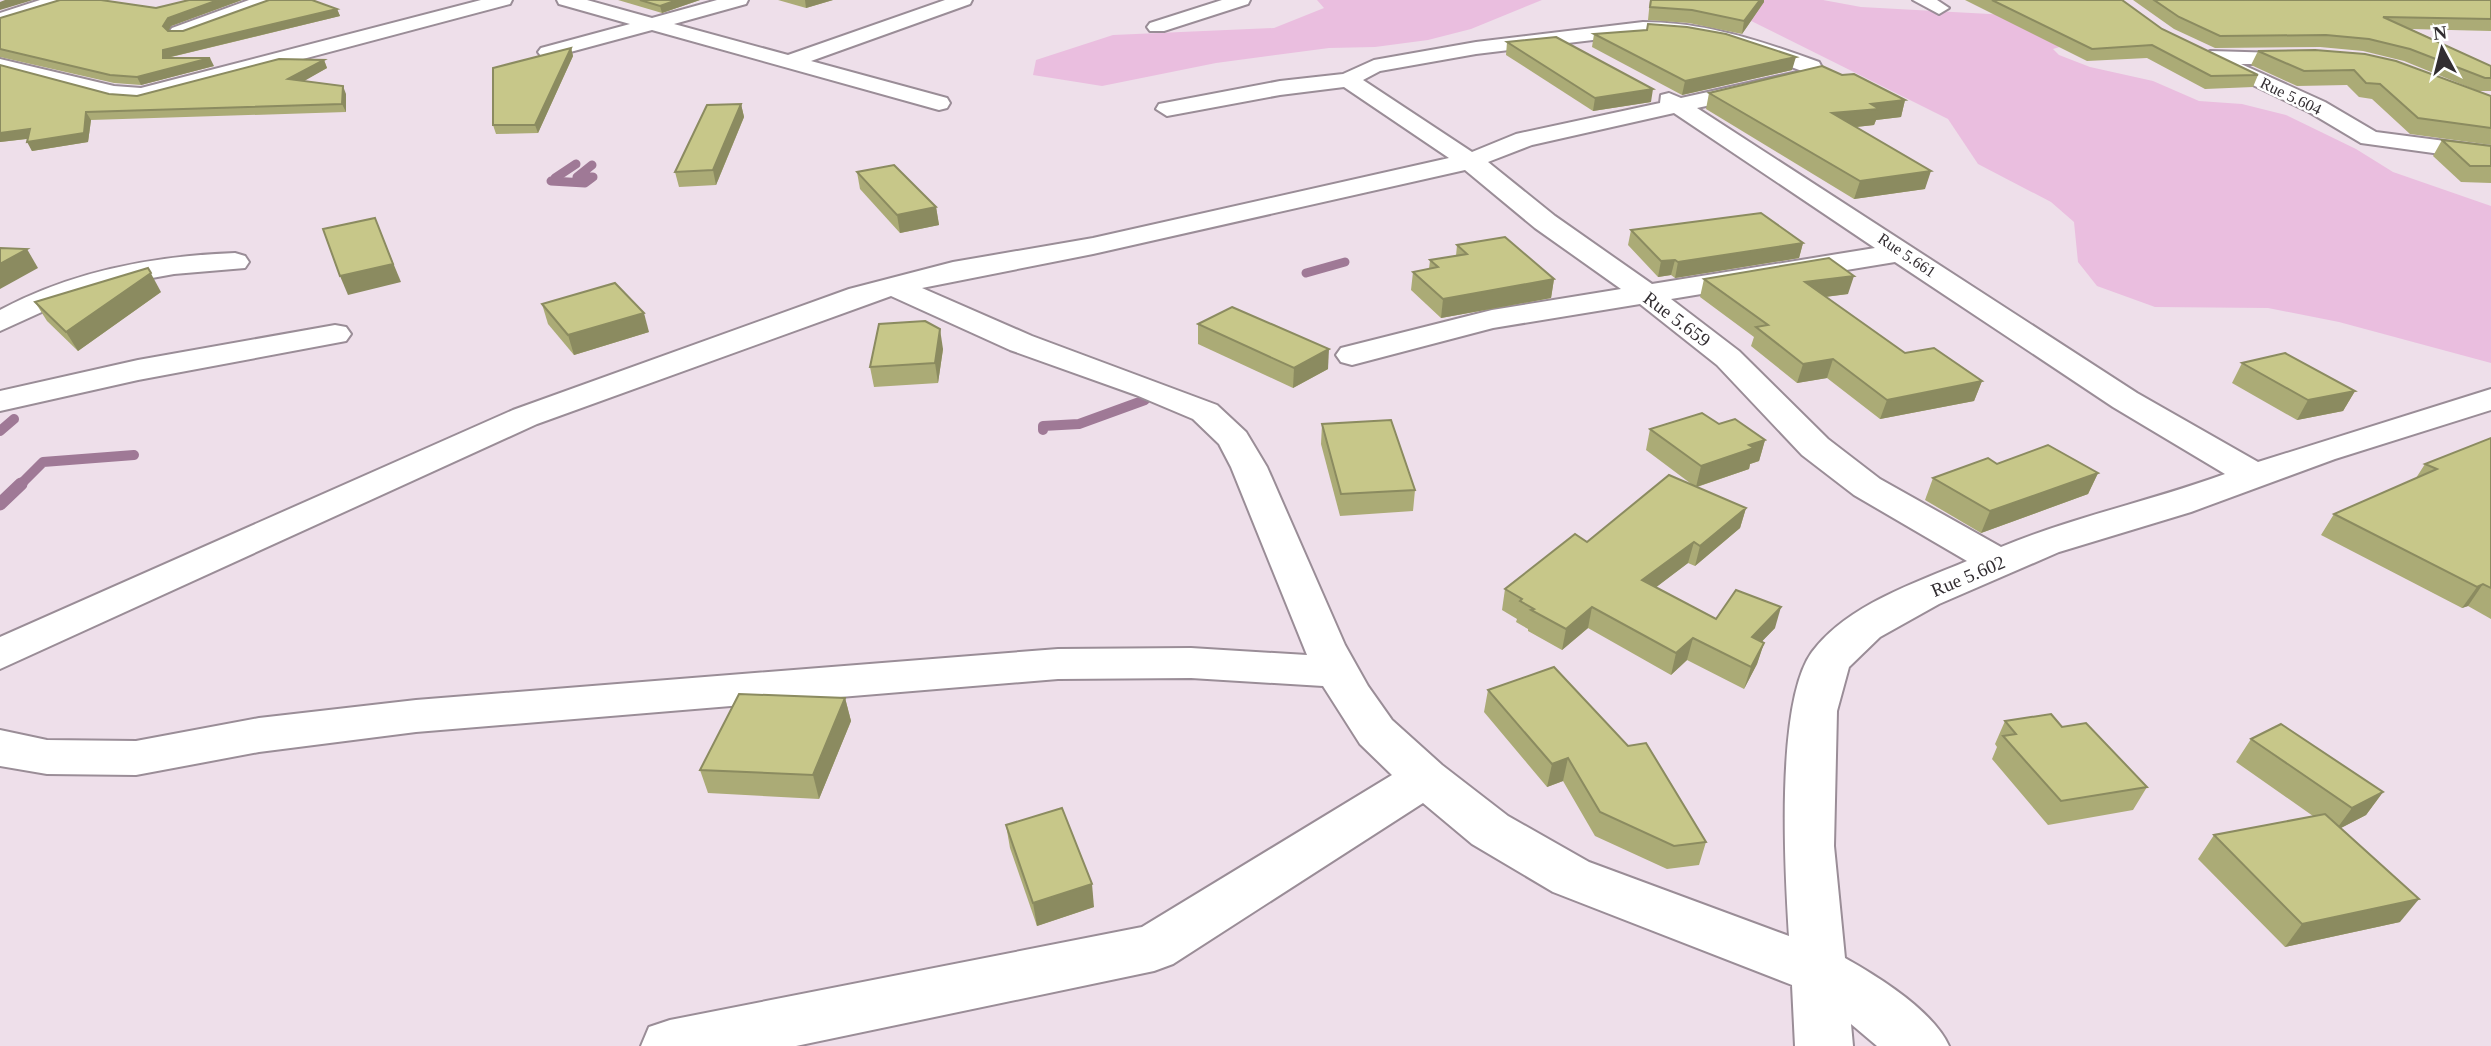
<svg xmlns="http://www.w3.org/2000/svg" width="2491" height="1046" font-family="'Times New Roman',serif">
	<rect width="100%" height="100%" fill="#eedfea"/>
	<g fill="#eabedf">
		<path d="M1317,0h225l-71,29 -43,11 -53,7 -46,1 -113,15 -114,23 -69,-11 3,-15 77,-25 161,-7 50,-20z"/>
		<path d="M1709,0h114l38,7 147,8 55,31 -10,3 6,6 31,12 63,14 46,20 43,3 44,11 70,34 37,23 98,34v157l-152,-41 -71,-14 -113,-1 -58,-21 -19,-24 -4,-40 -23,-20 -73,-38 -30,-45z"/>
	</g>
	<g fill="none" stroke-linecap="round" stroke-linejoin="round">
		<g stroke="#9f7996" stroke-width="9">
			<path d="M555,178l21,-14"/>
			<path d="M551,181l34,2 8,-6h-16l15,-12"/>
			<path d="M1306,273l39,-11"/>
		</g>
		<g stroke="#9f7996" stroke-width="10">
			<path d="M1043,430v-4l36,-2 66,-24"/>
			<path d="M0,431l14,-12"/>
			<path d="M19,486l24,-24 91,-7"/>
		</g>
		<path stroke="#9f7996" stroke-width="13" d="M0,504l21,-20"/>
		<defs>
			<g id="minor">
				<path d="M40,0h28l-2,4 -66,21v-12z"/>
				<path d="M249,0h27l-2,4 -88,32h-14l-3,-4 3,-4z"/>
				<path d="M481,0h31l-2,4 -369,98 -27,-2 -114,-29v-12l114,27 27,2z"/>
				<path d="M557,0h30l65,18 65,-18h31l-2,4 -72,20 114,31 157,-55h27l-2,4 -159,57 136,37 3,5 -3,5 -8,2 -287,-80 -104,28 -7,-2 -3,-4 3,-4 89,-24 -71,-20z"/>
				<path d="M1222,0h28l-2,4 -84,27h-14l-3,-4 3,-4z"/>
				<path d="M1913,0h24l12,8 -10,6z"/>
				<path d="M1643,22c63,0 118,19 176,40l6,11 -12,10 -116,25 440,285 121,69 233,-73v21l-156,49 -144,53 -132,40 -120,52 -59,33 -31,30 -12,44 -3,135 11,112c34,19 88,53 104,88h-72l-26,-22 2,22h-58l-3,-61 -239,-93 -81,-48 -49,-41 -250,161 -19,7 -358,75h-155l8,-19 21,-7 472,-93 250,-152 -32,-31 -37,-58 -132,-8 -133,1 -642,53 -157,20 -123,23 -89,-1 -47,-8v-36l47,10 89,1 123,-23 157,-18 642,-51 133,-1 116,7 -76,-188 -12,-23 -26,-25 -57,-24 -126,-45 -119,-54 -354,128 -537,245v-32l513,-227 336,-121 104,-27 140,-24 356,-80 -105,-71 -64,8 -113,21 -11,-7 3,-5 121,-23 63,-7 31,-14 102,-18zM1643,34c59,0 104,16 159,37l-121,27 -12,-5 -8,2 -1,8 -144,31 -44,18 -109,-72 17,-9 96,-17zM1674,113l201,135 -223,36 -97,-68 -67,-54 44,-17zM1465,170l70,58 86,61 -129,21 -151,38 -5,7 5,7 11,3 141,-37 147,-24 77,61 85,90 52,40 113,66c-52,22 -120,44 -155,91 -37,51 -27,219 -23,284l-200,-74 -81,-46 -66,-51 -50,-45 -24,-34 -23,-41 -78,-178 -21,-35 -29,-27 -185,-69 -110,-48 171,-34zM1895,262l218,145 112,67c-74,27 -152,43 -224,73l-121,-68 -52,-40 -89,-88 -68,-52z"/>
				<path d="M2210,51l105,3 4,4 -4,4 -7,2h-67l84,38 51,30 115,15v14l-130,-18 -52,-31 -106,-51 -4,-4z"/>
				<path d="M235,253l10,3 4,6 -4,6 -71,6 -55,10 -53,17 -66,30v-21c73,-39 153,-54 235,-57z"/>
				<path d="M335,325l11,2 5,7 -5,7 -208,39 -138,31v-20l138,-31z"/>
			</g>
		</defs>
		<use href="#minor" stroke="#9a8d97" stroke-width="4"/>
		<use href="#minor" fill="#fff" fill-rule="evenodd"/>
	</g>
	<g fill="#abab76">
		<path d="M189,0h53l-71,26 -3,5h15l154,-22 3,7 -173,42 47,8 -73,19 -27,-2 -114,-26v-39l156,-10z"/>
		<path d="M618,0h82l-38,13z"/>
		<path d="M778,0h55l-27,8z"/>
		<path d="M1650,0l114,2 -22,32 -53,-11 -41,-3z"/>
		<path d="M1965,0h157l40,29 96,46 -5,12 -48,2 -58,-31 -60,3z"/>
		<path d="M2133,0h358v31l-80,-2 80,37v25h-13l-74,-30 -41,-10 -43,-4 -105,1 -41,-19z"/>
		<path d="M1594,34l198,36 -110,25 -90,-48z"/>
		<path d="M1507,42l144,60 -58,9 -87,-56z"/>
		<path d="M571,48l2,8 -35,77 -42,1 -3,-9z"/>
		<path d="M2258,51l233,45v49l-81,-11 -38,-35 -13,-2 -12,-12 -50,1 -46,-21z"/>
		<path d="M324,60l3,8 -24,13 43,13v18l-255,8 -3,22 -56,9 -5,-12 -27,3v-77l109,29 28,2z"/>
		<path d="M1842,75l63,25 -4,17 -25,3 -2,5 -18,2 69,62 -71,10 -148,-90 3,-16z"/>
		<path d="M741,104l3,13 -28,68 -37,2 -4,-15z"/>
		<path d="M2442,140l49,6v37l-30,-1 -28,-26z"/>
		<path d="M857,172l79,35 3,18 -39,8 -40,-44z"/>
		<path d="M1631,230l172,13 -4,15 -124,20 -4,-3 -13,2 -30,-32z"/>
		<path d="M1457,245l97,34 -3,19 -110,20 -30,-28 2,-18 16,-3 1,-9 26,-4z"/>
		<path d="M1704,279l144,15 -23,3 80,56 77,28 -8,20 -94,18 -53,-41 -30,5 -46,-37 3,-9 -54,-40z"/>
		<path d="M161,292l-83,59 -31,-30 -12,-19z"/>
		<path d="M542,304l107,28 -75,23 -26,-31z"/>
		<path d="M1198,324l130,45 -35,19 -95,-44z"/>
		<path d="M943,349l-5,34 -64,4 -4,-20z"/>
		<path d="M2242,363l113,28 -12,20 -46,9 -65,-37z"/>
		<path d="M1322,424l93,66 -2,21 -73,5 -19,-72z"/>
		<path d="M1719,424l46,16 -6,21 -9,3 -1,5 -52,18 49,21 -6,20 -45,38 -7,-3 -32,24 60,32 59,9 -14,14 3,1 -7,21 -13,25 -57,-29 -16,15 -83,-47 -26,22 -34,-19v-2l-12,-7 1,-3 -15,-9 3,-21 82,-47 107,-56 -48,-36 4,-21z"/>
		<path d="M2491,438v181l-23,-13 -6,2 -141,-73 13,-21 82,-36 9,-14z"/>
		<path d="M1997,464l101,9 -10,21 -107,39 -56,-33 8,-22z"/>
		<path d="M1488,690l218,152 -7,23 -32,4 -72,-33 -32,-55 -16,6 -63,-75z"/>
		<path d="M845,698l6,23 -32,78 -111,-6 -8,-23z"/>
		<path d="M2005,721l57,6 85,60 -14,23 -85,15 -56,-66 5,-12 -2,-3z"/>
		<path d="M2251,739l132,53 -17,23 -25,13 59,94 -115,25 -87,-88 16,-24 99,-19 -77,-54z"/>
		<path d="M1006,825l88,82 -57,19 -27,-78z"/>
	</g>
	<g fill="#8b8b60">
		<path d="M5,0h28l-33,10v-8z"/>
		<path d="M218,0h24l-71,26 -4,8 -4,-8 5,-8z"/>
		<path d="M677,0h23l-38,13 -2,-7z"/>
		<path d="M805,0h28l-27,8z"/>
		<path d="M1760,0h4v2l-22,32 2,-13z"/>
		<path d="M337,9l3,7 -174,42h-3v-8z"/>
		<path d="M571,48l2,8 -35,77 -3,-8z"/>
		<path d="M1796,57l-4,13 -110,25 3,-14z"/>
		<path d="M210,58l4,8 -73,19 -4,-8z"/>
		<path d="M324,60l3,8 -35,20 -4,-9z"/>
		<path d="M343,86l3,8v18l-4,-8z"/>
		<path d="M1653,89l-2,13 -58,9 2,-13z"/>
		<path d="M1905,100l-4,17 -25,3 -2,5 -46,5 4,-17 39,-9z"/>
		<path d="M741,104l3,13 -28,68 -3,-15z"/>
		<path d="M86,112l5,8 -3,22 -56,9 -5,-9z"/>
		<path d="M30,129l4,9 -34,4v-9z"/>
		<path d="M1931,171l-6,18 -71,10 6,-18z"/>
		<path d="M936,207l3,18 -39,8 -3,-18z"/>
		<path d="M382,236l19,46 -53,13 -8,-19z"/>
		<path d="M1803,243l-4,15 -124,20 3,-16z"/>
		<path d="M27,249l11,19 -38,21v-25z"/>
		<path d="M1675,260l-4,15 -13,2 3,-16z"/>
		<path d="M148,268l13,24 -83,59 -12,-19z"/>
		<path d="M1854,276l-6,18 -48,6 5,-18z"/>
		<path d="M1554,279l-3,19 -110,20 2,-19z"/>
		<path d="M644,313l5,19 -75,23 -6,-20z"/>
		<path d="M940,329l3,20 -5,34 -3,-20z"/>
		<path d="M1329,349l-1,20 -35,19 1,-20z"/>
		<path d="M1833,359l-6,19 -30,5 6,-19z"/>
		<path d="M1982,381l-8,20 -94,18 7,-19z"/>
		<path d="M2355,391l-12,20 -46,9 11,-20z"/>
		<path d="M1765,440l-6,21 -9,3 -1,5 -53,18 5,-21 48,-21z"/>
		<path d="M2098,473l-10,21 -107,39 9,-22z"/>
		<path d="M1746,508l-6,20 -45,38 5,-20z"/>
		<path d="M1694,542l-6,21 -50,38 4,-21z"/>
		<path d="M2483,584l-15,22 -6,2 15,-21z"/>
		<path d="M1592,607l-4,21 -26,22 4,-21z"/>
		<path d="M1781,607l-6,21 -29,30 6,-21z"/>
		<path d="M1693,638l-6,22 -16,15 5,-22z"/>
		<path d="M1764,643l-7,21 -13,25 7,-22z"/>
		<path d="M845,698l6,23 -32,78 -6,-24z"/>
		<path d="M1568,758l-5,23 -16,6 5,-23z"/>
		<path d="M2383,792l-17,23 -31,16 17,-23z"/>
		<path d="M1092,884l2,23 -57,19 -4,-23z"/>
		<path d="M2419,899l-19,23 -115,25 17,-23z"/>
	</g>
	<g fill="#c7c789" stroke="#8b8b60" stroke-width="2">
		<path d="M60,0h41l55,8 33,-8h29l-50,18 -5,8 5,5h15l86,-31h43l25,9 -174,41v8h47l-73,19 -27,-2 -110,-26v-31z"/>
		<path d="M640,0h37l-17,6z"/>
		<path d="M1651,0h109l-16,21 -52,-11 -42,-3z"/>
		<path d="M1992,0h130l40,29 96,46 -47,1 -59,-31 -60,4z"/>
		<path d="M2154,0h337v19l-108,-2 108,49v12h-6l-75,-29 -41,-10 -43,-4 -106,1 -41,-19z"/>
		<path d="M1648,24l39,3 39,7 70,23 -111,24 -91,-47 53,-4z"/>
		<path d="M1556,37l97,52 -58,9 -88,-56z"/>
		<path d="M571,48l-36,77h-42v-57z"/>
		<path d="M2315,50l50,4 31,7 95,35v32l-73,-10 -38,-34 -14,-1 -12,-13 -50,1 -46,-20z"/>
		<path d="M279,59l45,1 -36,19 55,7 -1,18 -256,8 -2,21 -57,9 3,-13 -30,4v-68l109,29 28,2z"/>
		<path d="M1822,66l20,9 12,-1 51,26 -34,4 8,5 -47,4 99,58 -71,10 -151,-88z"/>
		<path d="M741,104l-28,66 -38,2 32,-67z"/>
		<path d="M2442,140l49,6v20h-21z"/>
		<path d="M894,165l42,42 -39,8 -40,-43z"/>
		<path d="M1761,213l42,30 -125,19 -3,-2 -14,1 -30,-31z"/>
		<path d="M375,218l18,46 -53,12 -17,-47z"/>
		<path d="M1505,237l49,42 -111,20 -30,-27 25,-5 -8,-7 37,-6 -10,-9z"/>
		<path d="M0,248l27,1 -27,15z"/>
		<path d="M1829,258l25,18 -49,6 100,71 29,-5 48,33 -95,19 -54,-41 -30,5 -47,-37 12,-2 -64,-46z"/>
		<path d="M148,268l3,5 -85,59 -31,-30z"/>
		<path d="M615,283l29,30 -76,22 -26,-31z"/>
		<path d="M1232,307l97,42 -35,19 -96,-44z"/>
		<path d="M925,321l15,8 -5,34 -65,4 9,-43z"/>
		<path d="M2285,353l70,38 -47,9 -66,-37z"/>
		<path d="M1702,413l17,11 16,-5 30,21 -16,5 5,3 -53,18 -51,-37z"/>
		<path d="M1391,420l24,70 -74,4 -19,-70z"/>
		<path d="M2491,438v150l-8,-4 -6,3 -143,-73 103,-45 -12,-5z"/>
		<path d="M2048,445l50,28 -108,38 -57,-33 55,-20 9,6z"/>
		<path d="M1669,475l77,33 -46,38 -6,-4 -52,38 74,39 20,-29 45,17 -29,30 12,6 -13,24 -58,-29 -17,15 -84,-46 -26,22 -35,-19 3,-1 -14,-8 2,-2 -17,-10 70,-55 12,8z"/>
		<path d="M1554,667l74,79 18,-3 60,99 -32,4 -74,-34 -32,-54 -16,6 -64,-74z"/>
		<path d="M739,694l106,4 -32,77 -113,-5z"/>
		<path d="M2051,714l11,13 24,-4 61,64 -86,14 -58,-65 13,-2 -11,-13z"/>
		<path d="M2281,724l102,68 -31,16 -101,-69z"/>
		<path d="M1062,808l30,76 -59,19 -27,-78z"/>
		<path d="M2325,814l94,85 -117,25 -88,-89z"/>
	</g>
	<g text-anchor="middle" dominant-baseline="central" stroke-width="5" stroke-linejoin="round" paint-order="stroke">
		<g font-size="16" fill="#322d31" stroke="#fff">
			<text transform="translate(2291 96) rotate(26)">Rue 5.604</text>
			<text transform="translate(1907 255) rotate(34)">Rue 5.661</text>
		</g>
		<g font-size="19" fill="#322d31" stroke="#fff">
			<text transform="translate(1677 319) rotate(37)">Rue 5.659</text>
			<text transform="translate(1968 576) rotate(-23)">Rue 5.602</text>
		</g>
	</g>
	<g transform="translate(2442 49) rotate(353)" stroke="#ffffff" stroke-width="5" paint-order="stroke">
	<path d="M0-5L12 26L0 18L-12 26Z" fill="#322d31"/>
	<text y="-10" font-size="19" font-weight="bold" text-anchor="middle" fill="#322d31">N</text>
	</g>
</svg>
